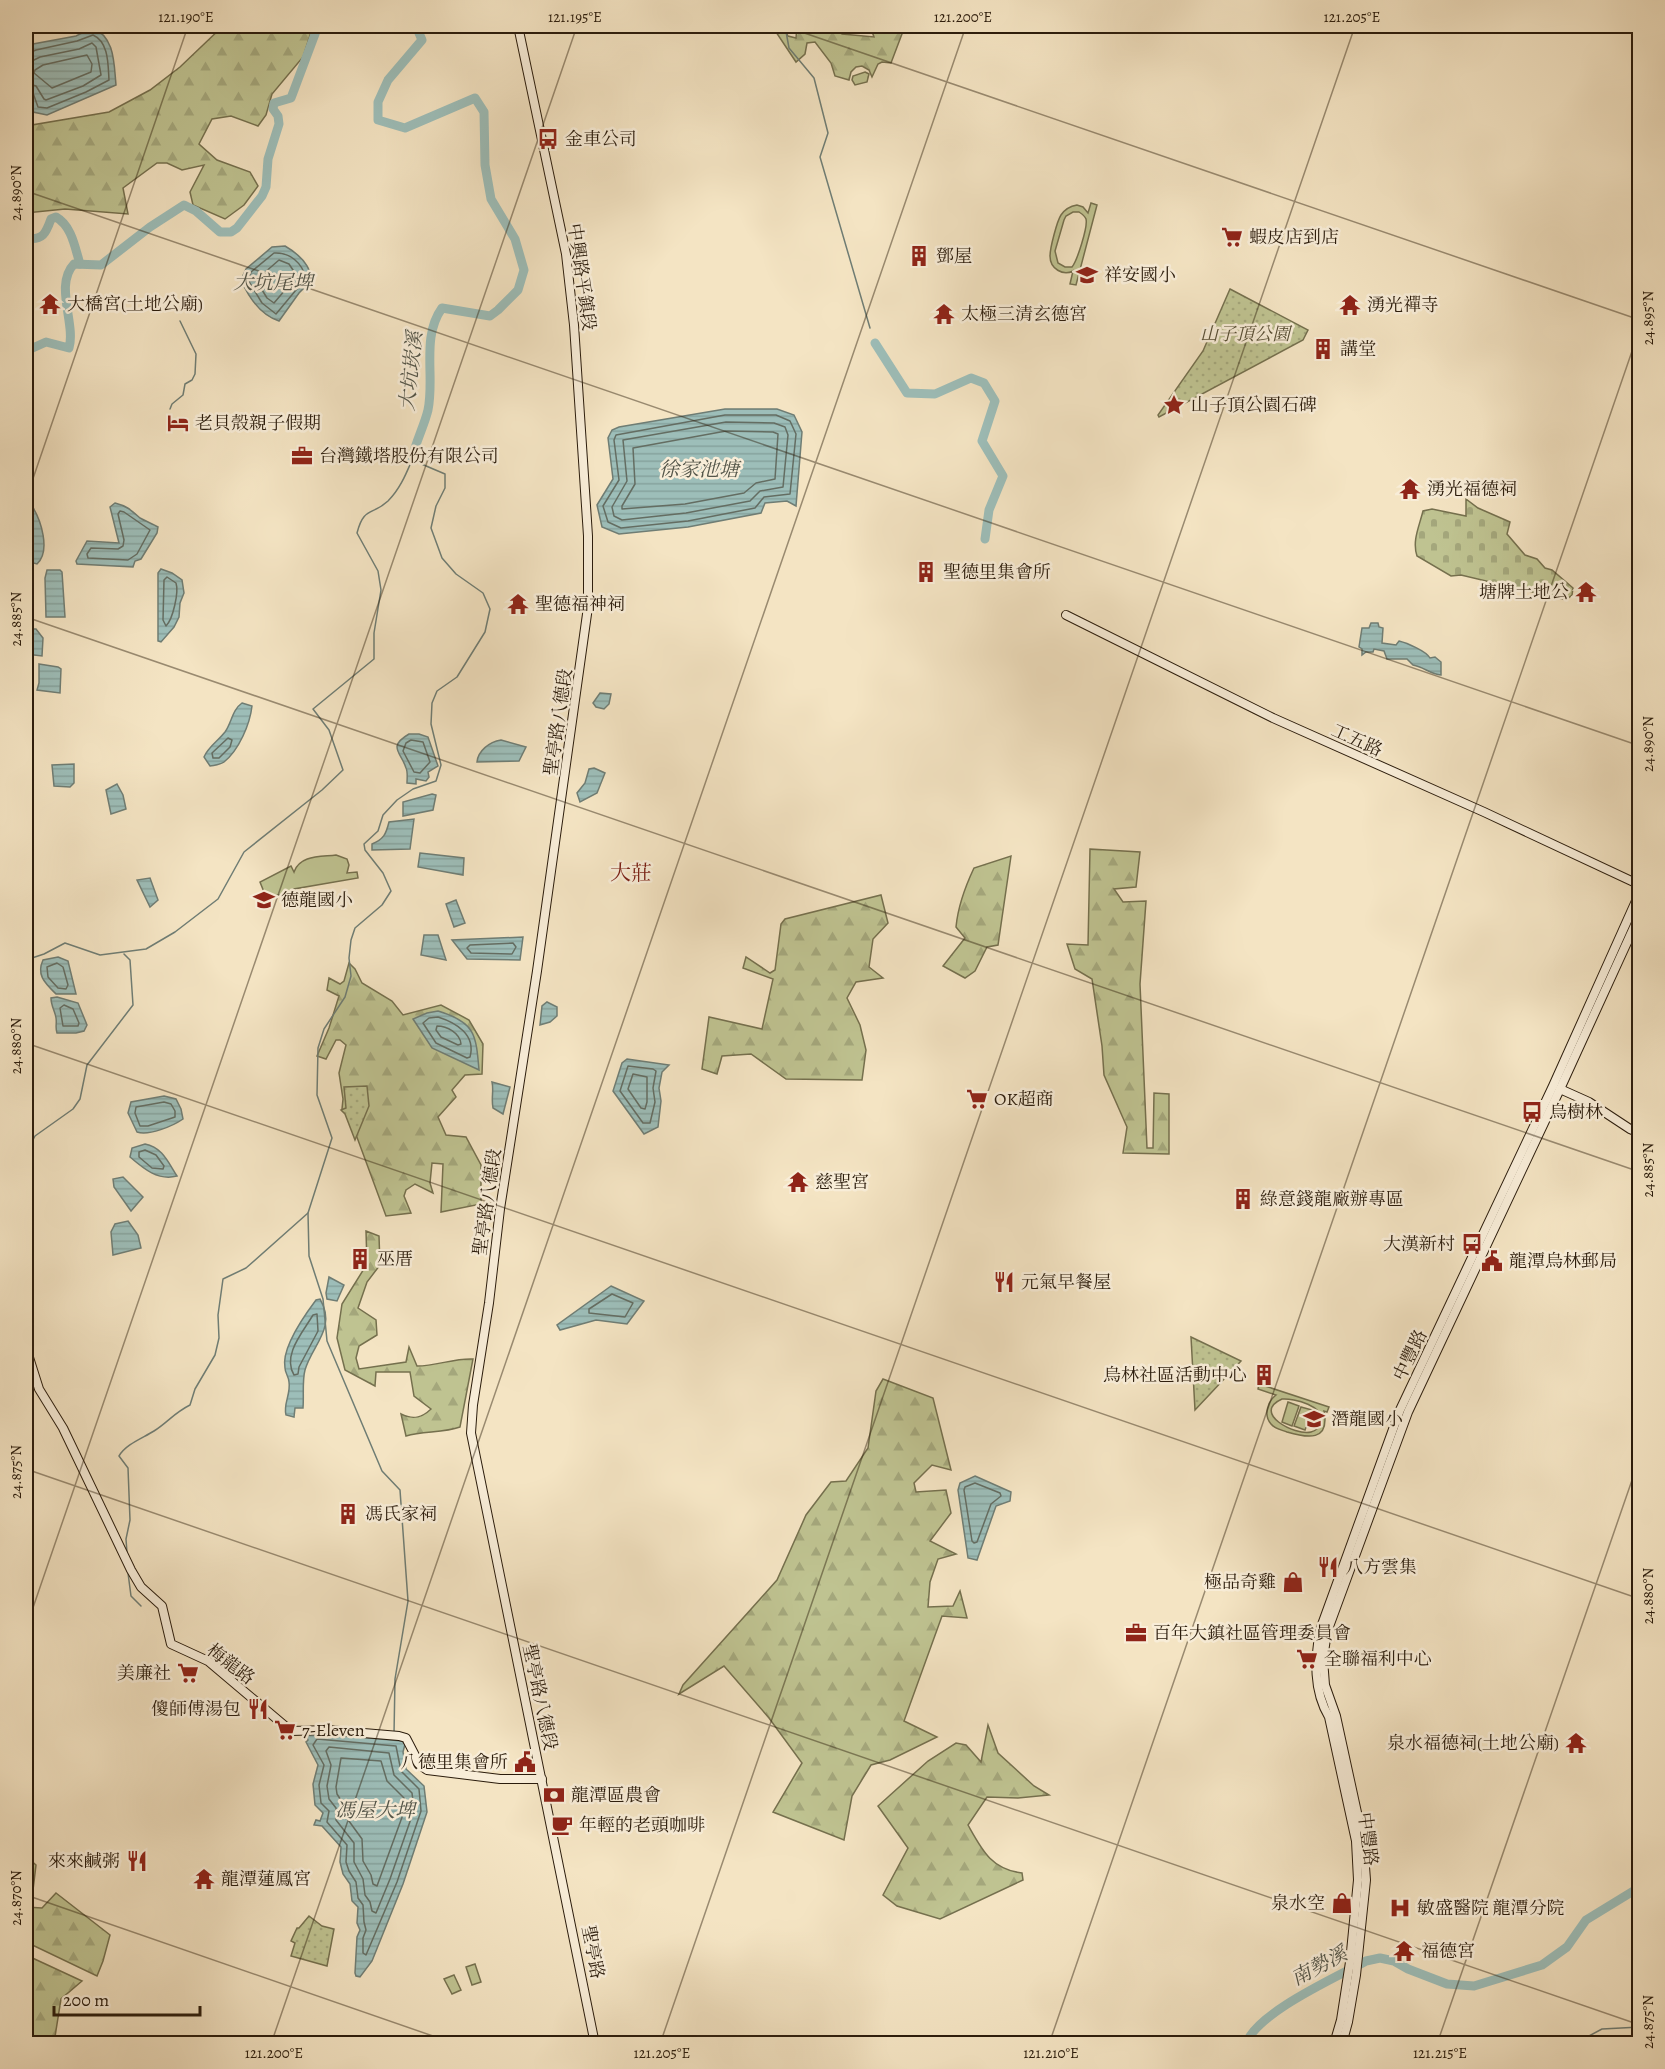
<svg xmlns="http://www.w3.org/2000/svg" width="1665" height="2069" font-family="Alegreya,'Noto Serif TC',serif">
	<defs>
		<pattern id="forest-firs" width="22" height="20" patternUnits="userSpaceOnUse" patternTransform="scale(1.5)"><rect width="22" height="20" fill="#bfc391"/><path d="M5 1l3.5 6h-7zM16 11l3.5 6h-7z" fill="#a4a77c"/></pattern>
		<pattern id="cemetery-stones" width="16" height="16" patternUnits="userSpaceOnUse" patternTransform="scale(1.5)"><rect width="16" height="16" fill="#bfc391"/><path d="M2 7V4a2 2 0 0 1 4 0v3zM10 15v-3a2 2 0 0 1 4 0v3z" fill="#a4a77c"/></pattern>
		<pattern id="park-dots" width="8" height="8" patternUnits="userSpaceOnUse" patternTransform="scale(1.5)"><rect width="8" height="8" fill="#bfc391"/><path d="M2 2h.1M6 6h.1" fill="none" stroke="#a4a77c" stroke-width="1.8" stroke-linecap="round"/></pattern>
		<pattern id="water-rules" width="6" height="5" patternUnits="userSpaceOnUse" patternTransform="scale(1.5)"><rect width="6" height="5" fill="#9dbeb9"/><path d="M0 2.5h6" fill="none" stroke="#87a39e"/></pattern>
	</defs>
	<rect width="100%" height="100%" fill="#f4e4c3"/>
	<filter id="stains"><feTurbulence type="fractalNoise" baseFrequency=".00333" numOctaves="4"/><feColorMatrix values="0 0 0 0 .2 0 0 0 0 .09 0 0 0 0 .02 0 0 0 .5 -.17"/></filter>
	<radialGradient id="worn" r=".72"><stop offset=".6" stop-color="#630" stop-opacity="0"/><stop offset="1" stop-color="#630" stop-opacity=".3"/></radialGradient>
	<g fill="url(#forest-firs)" stroke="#75704e" stroke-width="1.5">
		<path d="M26,26h32l-32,8z"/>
		<path d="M223,26h90l-10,31 -31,37 -6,21 -8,11 -27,-10 -19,3 -13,25 18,16 33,12 8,14 -14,19 -19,14 -32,-14 -3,-13 14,-27 -22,5 -15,-7h-10l-34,25 5,26 -63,-5 -39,4v-87l83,-14 41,-22 30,-23z"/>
		<path d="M772,26h11l5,10 8,2 1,-12h42l3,8 32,3 -4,-11h35l-14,37 -9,-1 -4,2 -6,13 -3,-7 -7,-4 -6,1 -5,5 -2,8 -14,-4 -4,-13 -16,-21 -8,1 -2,11 -9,8z"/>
		<path d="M1090,849l50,3 -4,35 -22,2 9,13 23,-1 -6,83 7,164h6l1,-55 15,1v60l-46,-1 4,-26 -23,-52 -2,-29 -10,-67 -17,-10 -8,-25 21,1z"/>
		<path d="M1011,856l-13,89 -11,2 -12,24 -10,7 -22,-12 22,-28 -9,-11c2,-21 9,-40 18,-59z"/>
		<path d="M881,895l7,28 -15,16 -4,28 14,11 -27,4 -9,16 13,27 6,25 -4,30 -76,-1 -35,-25 -29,2 -5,18 -15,-5 7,-52 53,12 11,-50 -30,-11 3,-11 24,16 5,-3 6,-46 4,-5z"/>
		<path d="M349,963l6,6 7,14 30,18 11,14 38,-10 28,15 14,24 -1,30 -17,1 -13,15 4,7 -18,20 8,18 20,2 15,28v39l-40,8 2,-48 -11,-1 -2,20 3,10 -18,-9 -9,6 -2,6 7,17 -25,3 -35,-95 -9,-12 1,-10 -4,-26 7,-28 -6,-5h-4l-10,19 -9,-3 12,-28 10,-32 -12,-6 2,-12 11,6 4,-3z"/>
		<path d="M366,1231l13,5 1,29 -13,17 -9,26 18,12 1,15 -18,11 -3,12 3,11 47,-7 3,-15 8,19c20,0 37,-8 56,-7l-13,68c-17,6 -36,4 -54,9l-5,-22c12,6 21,4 30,-5l-17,-13 -4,-24h-34l-1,14 -30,-16 -8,-32 5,-34 25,-40z"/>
		<path d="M883,1379l50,19 18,72 -19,-5 -18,18 2,9 30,-2 5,23 -21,28 26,13 -18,5 -8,23 -2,25 25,-1 7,-15 7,27 -25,-2 -38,105 33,16 -47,23 -19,5 -19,31 -8,44 -71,-28 29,-49 -33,-45 -45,-52 -45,28 4,-9 94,-105 29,-65 25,-33 15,-1 22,-33 8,-57z"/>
		<path d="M988,1725l10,28 36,33 15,9 -31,3 -31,-1 -19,28c14,25 23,44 54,48l1,7 -83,39 -43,-13 -14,-11 25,-47 -30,-42 50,-45 28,-18 10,2 15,17z"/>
		<path d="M26,1856l10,9 -3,25 -7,-4z"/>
		<path d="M56,1893l54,42 -7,26 -6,15 -71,-34v-35l16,1z"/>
		<path d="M26,1955l56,26 -21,18 -7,44h-28z"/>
	</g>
	<g fill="url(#cemetery-stones)" stroke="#75704e" stroke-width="1.5">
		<path d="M865,72l4,2 -2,8 -12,3 -3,-5 1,-4z"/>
		<path d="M1466,499l12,9 32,14 -3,12 18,21 12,4 8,9 7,2 21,18 -1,7 -6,5 -105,-25 -10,1 -34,-20c-5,-15 2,-29 6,-45l9,-2 34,7z"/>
	</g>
	<g fill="url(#park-dots)" stroke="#75704e" stroke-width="1.5">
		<path d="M1230,289l78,41 -5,10 -144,77 -1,-2 45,-64z"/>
		<path d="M367,1086l2,20 -14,34 -10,-26 -4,-4 5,-2 -2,-21z"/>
		<path d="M1191,1337l50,24 -46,49z"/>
		<path d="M309,1916l13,10 12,3 -7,37 -36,-10 4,-13 -4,-2 6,-13h2z"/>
	</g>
	<g fill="#bfc391" stroke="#75704e" stroke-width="1.5" fill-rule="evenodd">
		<path d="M1091,203l6,2 -21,80 -6,-1 3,-13c-10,5 -23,-2 -23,-15 0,-8 7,-35 11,-41 4,-6 10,-9 16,-10l6,2 5,6zM1073,212h6c3,2 6,4 7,7 2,8 -9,42 -14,48h-7l-7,-4 -3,-12 9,-31 2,-4z"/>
		<path d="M336,855l11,4 2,6 -2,8 10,-1 1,6 -64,11v4l-28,4 -6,-15 31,-16 3,6c6,-17 26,-15 42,-17z"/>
		<path d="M1259,1384l70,23 -2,5 -3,-1c6,31 -17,27 -37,21 -5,-2 -12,-3 -16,-8 -8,-9 -3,-23 5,-29l-18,-6zM1282,1399c12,-1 44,7 39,24 -2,5 -6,8 -10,9 -16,4 -60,-19 -29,-33z"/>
		<path d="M1288,1402l11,4 -7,20 -10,-4z"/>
		<path d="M1301,1407l11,3 -7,20 -11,-4z"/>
		<path d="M475,1964l6,18 -9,3 -6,-18z"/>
		<path d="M454,1975l7,15 -9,4 -8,-15z"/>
	</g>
	<g fill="url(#water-rules)" stroke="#6f7d74" stroke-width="1.5">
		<path d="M92,28c23,8 22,36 24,57l-69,30 -14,-3 -7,-23v-39l7,-6 43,-8z"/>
		<path d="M285,246c14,8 25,18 27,34l-13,13 -20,28c-19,-6 -30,-23 -38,-41l5,-11 26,-22z"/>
		<path d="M725,409h52l17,6 8,17 -6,74 -9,-5 -22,2 -4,10 -73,14 -69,7 -17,-7 -5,-22 16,-26 -5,-41 4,-8 7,-3z"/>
		<path d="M115,503c12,3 16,7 25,15 5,3 13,6 18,9l-1,6 -16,26 -6,2 -2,6 -56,-3 -1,-3 11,-20 32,2 -9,-36z"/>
		<path d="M32,506c9,14 19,45 5,58l-11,-3v-51z"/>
		<path d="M161,569l11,4 10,7 2,13 -4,10 -1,14 -5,10 -13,15 -3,-1v-68z"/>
		<path d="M47,570h13l2,2 3,45h-19l-1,-39z"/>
		<path d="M1371,623h7l1,4 4,1 -1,15 14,2 3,-4c8,2 27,10 31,17l5,-1 6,5v13c-11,-1 -17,-8 -28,-10l-6,-6h-20l-3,-8 -10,-2 -1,3h-7l-4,3v-6l-3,-2 3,-19h7z"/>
		<path d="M26,629h10l7,9 -1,18 -16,-2z"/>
		<path d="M39,664l19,3 3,2 -1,24 -23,-3 2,-7z"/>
		<path d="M600,693l11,1 -2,10 -5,5 -8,-2 -3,-4z"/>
		<path d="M242,703l10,3c-2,18 -13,44 -28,56 -4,3 -9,3 -14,4l-6,-9c4,-10 14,-16 21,-25 7,-10 7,-22 17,-29z"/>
		<path d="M409,734h10l9,3 10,29 -10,6 1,5 -3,4 -10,-2v5l-9,-1c0,-4 1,-11 -1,-15 -5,-16 -19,-21 3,-34z"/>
		<path d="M501,740l25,7 -7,14 -42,1c1,-11 12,-20 24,-22z"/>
		<path d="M74,764v19l-4,4 -16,-1 -2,-21z"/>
		<path d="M594,768l11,5 -8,20 -17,9 -3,-9 8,-10 4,-14z"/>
		<path d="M117,784l6,11 3,14 -15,5 -5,-24z"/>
		<path d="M432,794l4,1 -3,15 -30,6v-14z"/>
		<path d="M414,819l-4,30 -38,1v-6c12,-5 14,-10 17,-22z"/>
		<path d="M420,853l44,5 -1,17 -45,-8z"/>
		<path d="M150,878l8,22 -8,7 -13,-27z"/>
		<path d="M456,900l9,23 -11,4 -8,-23z"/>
		<path d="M424,935h14l8,25 -25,-5z"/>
		<path d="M523,937l-3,23 -53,-1 -15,-19z"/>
		<path d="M58,957l10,4 8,33h-20c-11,-11 -20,-19 -13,-34z"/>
		<path d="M57,997l21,6 9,22 -3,6 -8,2h-19c-2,-6 0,-9 -1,-15 -1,-7 -5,-12 -5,-20z"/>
		<path d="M547,1002l10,5v9l-7,6 -10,3 2,-19z"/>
		<path d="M438,1011c37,11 38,23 41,59l-47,-22 -19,-29 14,-6z"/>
		<path d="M627,1059l42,6 -7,7 -3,16 2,13 -3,26 -14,7 -31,-43 9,-28z"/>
		<path d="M492,1082l18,5 -7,27 -10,-6c-2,-10 1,-17 -1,-26z"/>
		<path d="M164,1096l12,3 5,10 2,10c-10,7 -34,17 -46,13l-9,-19 3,-11z"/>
		<path d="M145,1144c17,3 23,18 32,32 -19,5 -33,-7 -47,-19l2,-9z"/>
		<path d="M123,1177l20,20 -12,14 -17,-24 -1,-8z"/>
		<path d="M128,1221l10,14 3,13 -28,7 -2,-23 4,-8z"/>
		<path d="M329,1277l15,8 -7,16 -10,-2 -1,-6z"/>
		<path d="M611,1286l33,15 -17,23 -31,-4 -36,10 -3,-5z"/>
		<path d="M320,1299c17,29 -8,46 -15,71 -3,11 -1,26 -2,38h-8l-1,9 -8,-2c-3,-11 5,-21 3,-33 0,-5 -4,-9 -4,-14 -4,-20 19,-52 31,-68z"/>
		<path d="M975,1476l36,16 -1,9 -14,5 -19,54 -9,-2 -10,-68 2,-7z"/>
		<path d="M314,1733l88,8 3,3 -2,8 3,17 18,17 3,26 -24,72 -31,77 -12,16 -4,-1 -1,-3 2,-36 3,-7 -3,-7 1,-16 -6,-6 -2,-17 -7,-10 -3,-12 1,-15 -19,-21 -8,-1 2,-5 4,1 3,-8 -8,-8 -2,-21 5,-19 -12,-23 2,-2 -2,-5z"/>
	</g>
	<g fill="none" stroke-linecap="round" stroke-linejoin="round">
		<g stroke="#646d62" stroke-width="1.5">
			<path d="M26,54l10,-4 41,-9 16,-6c16,7 15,30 16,45l-23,12 -39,16 -9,-1 -5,-14 -7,-3"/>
			<path d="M87,55l5,9 -1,8 -39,16 -18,-15 1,-3 8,-5z"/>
			<path d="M26,62l6,-1 8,-4 39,-8 13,-6 4,4 5,28 -18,11 -37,14 -2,-1 -8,-13 -10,-3"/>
			<path d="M274,253c16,-1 28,10 32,25l-30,36 -14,-11 -14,-23 3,-8z"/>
			<path d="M279,260l10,4 8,12 -23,27 -7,-5 -11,-18z"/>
			<path d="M725,415h51l14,6 6,13 -6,60 -26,3 -9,11 -67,13 -67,7 -13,-6 -5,-16 16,-26 -5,-40 2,-5z"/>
			<path d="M726,422l48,1 11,4 3,8 -5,52 -23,4 -10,10 -64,12 -64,7 -8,-4 -2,-9 15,-26 -4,-41z"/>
			<path d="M726,431l47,1 5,2 -3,45 -19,4 -12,10 -59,11 -63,5v-3l13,-22 -2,-36z"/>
			<path d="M120,511l4,1 26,18 -13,24 -9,6 -40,-2 -1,-4 4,-6 27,1 5,-3 1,-6 -6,-26z"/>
			<path d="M167,577l9,6c3,9 -3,36 -10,43l-3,-6 1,-40z"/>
			<path d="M228,738l4,2 -2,7 -11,11h-6l-1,-5z"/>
			<path d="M411,740l12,2 7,20 -10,11 -6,-1 -11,-21 3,-8z"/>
			<path d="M513,943l3,4 -4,7 -41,-1 -4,-5 3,-3z"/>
			<path d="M57,963l6,4 5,18 -2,4 -8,-1 -10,-11 -1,-10z"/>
			<path d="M64,1005l9,4 6,14 -1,3h-15l-3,-18z"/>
			<path d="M438,1017c19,6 38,18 32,40l-3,1 -31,-15 -13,-20 6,-5z"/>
			<path d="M437,1026c10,0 23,7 24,18l-3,1 -17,-8 -5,-7z"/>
			<path d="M628,1066l25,3 3,2 -3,17 2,14 -5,21h-7l-23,-32z"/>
			<path d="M633,1074l14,3v25l-2,7 -4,-1 -13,-19z"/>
			<path d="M164,1102l7,2 4,7v6l-27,9h-8l-5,-13 1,-6z"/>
			<path d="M145,1150l11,5 8,11 -1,3 -11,-1 -13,-11v-5z"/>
			<path d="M612,1294l21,9 -8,14 -36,-4v-4z"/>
			<path d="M317,1314l1,17 -19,36 -1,7 -4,1c-12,-20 9,-43 19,-60z"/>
			<path d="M975,1483l25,10 1,3 -10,8 -14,38 -3,1 -2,-2 -8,-51 1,-3z"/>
			<path d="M317,1739l79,7 5,25 18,18 2,22 -24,71 -31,73 -3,-2v-15l3,-8 -2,-8 -1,-17 -5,-7 -2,-16 -7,-11 -3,-9 1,-17 -20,-23 2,-11 -8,-8 -2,-18 5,-20 -11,-20z"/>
			<path d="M329,1747l60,6 5,22 18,18 2,17 -24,69 -14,34 -4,-2 -2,-9 -5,-7 -2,-16 -9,-17v-19l-18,-23v-12l-7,-9 -2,-13 4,-21 -5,-14z"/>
			<path d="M341,1758l40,3 6,20 17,17 1,11 -28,77 -4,-2 -2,-9 -8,-14 -1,-22 -16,-22 -2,-12 -7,-11 -1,-7z"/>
		</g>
		<g stroke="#6f7d74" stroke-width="1.5">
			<path d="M785,26l4,22 25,30 14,55 -8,24 50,171"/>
			<path d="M170,409l2,-5 11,-9 2,-11 7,-4 3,-6 1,-20 -16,-33"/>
			<path d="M26,960l18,-6 21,-11 35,12 46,-6 29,-17 43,-33 26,-47 78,-62 21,-20 -14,-40 -16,-21 61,-50v-26l7,-43 -3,-19 -21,-38c7,-27 15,-17 31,-32 12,-12 18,-27 24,-41l33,14v14l-9,18 -5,22 11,30 14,16 27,19 7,16 -5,23 -28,45 -20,14 -5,12 -1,21 10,41 -5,16 -23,8 -16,11 -14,15 -5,16 -14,13 1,6 18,23 8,18 -9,14 -27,23 -4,12 -2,18 2,18 -6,21 -21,32 -6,19 -1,47 15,43 -24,75 1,43 14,43 4,42 55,130 18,19 8,111 -13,78 -1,55"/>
			<path d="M26,1153l9,-17 38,-27 7,-10 7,-34 46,-60 -3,-45 -6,-6"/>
			<path d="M127,1553l-1,-14 4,-19 -2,-52 -9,-12c7,-12 24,-18 35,-25 14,-9 20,-18 36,-26l5,-16 20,-34 4,-17 -1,-23 5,-36 23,-11 62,-55"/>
			<path d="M128,1573l3,23 10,10"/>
			<path d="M1574,2044l28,-15 38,-2"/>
		</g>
		<g stroke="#9dbeb9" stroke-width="9">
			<path d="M26,238c17,3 20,-5 25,-19l5,-2c16,9 19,31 24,47"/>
			<path d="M875,343l32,50 28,1 36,-16 13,5 11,18 -13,40 21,35 -14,34 -4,29"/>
			<path d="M26,351l20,-9 23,6c7,-24 -15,-63 5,-84l27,1 49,-38 34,-22 12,6 24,21h11l6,-4 25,-32 4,-9 2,-28 11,-35 -1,-8 -5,-7 1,-6 17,-5 27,-72"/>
			<path d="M412,460c3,-18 12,-33 16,-50 7,-33 -7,-73 14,-102l48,8 8,-6 20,-20 6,-20 -9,-31 -24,-40 -6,-34 -1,-53 -9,-14 -70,30 -27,-8v-18l10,-22 34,-40 -6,-14"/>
			<path d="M1246,2044c10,-31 91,-67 120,-83l14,-3 14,3 14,8 39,15 27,2 68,-21 25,-18 19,-27 49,-30 5,-7"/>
		</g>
		<defs>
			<g id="secondary">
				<path d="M518,26l48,228 8,71 14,211v71l-51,364 -37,238 -11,94 -16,102 -2,28 124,611"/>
				<path d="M1066,615l207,103 211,94 156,73"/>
				<path d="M1560,1089l29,13 41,27 10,4"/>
				<path d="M26,1348l13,41 24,39 68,142 10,17 21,19 9,38 37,17 83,70 37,-1 71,6 7,2 14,27 7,5 73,9h42"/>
				<path d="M1334,2044l7,-24 9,-58 8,-82 -2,-39 -27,-124c-16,-27 -14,-57 -9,-87l80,-220 153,-324 87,-194"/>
				<path d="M1342,2044l6,-22 8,-47 10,-95 -3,-40 -27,-124 -11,-31 -2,-26 4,-27 81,-220 152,-323 80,-175"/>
			</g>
		</defs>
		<use href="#secondary" stroke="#2b1c0c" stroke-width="10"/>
		<use href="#secondary" stroke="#f8edd8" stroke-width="8"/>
	</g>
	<path fill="none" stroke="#2b1c0c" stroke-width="1.5" stroke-opacity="0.45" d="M784,26l856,294M26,191l1614,555M26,499l162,-473M26,617l1614,555M26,1043l1614,556M26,1469l1614,556M26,1628l551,-1602M26,1895l430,149M271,2044l695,-2018M660,2044l695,-2018M1049,2044l591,-1716M1437,2044l203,-587"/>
	<defs>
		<symbol id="bus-bare" viewBox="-9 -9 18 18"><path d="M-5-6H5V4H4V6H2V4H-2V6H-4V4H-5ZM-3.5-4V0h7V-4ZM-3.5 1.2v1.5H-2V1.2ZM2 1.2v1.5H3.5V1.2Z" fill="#8f2418" stroke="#f8edd8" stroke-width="2.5" paint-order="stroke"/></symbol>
		<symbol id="supermarket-bare" viewBox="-9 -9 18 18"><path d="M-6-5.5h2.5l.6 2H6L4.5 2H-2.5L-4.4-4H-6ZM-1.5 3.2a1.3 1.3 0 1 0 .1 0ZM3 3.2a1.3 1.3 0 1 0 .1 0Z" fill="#8f2418" stroke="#f8edd8" stroke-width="2.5" paint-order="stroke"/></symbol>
		<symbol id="building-bare" viewBox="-9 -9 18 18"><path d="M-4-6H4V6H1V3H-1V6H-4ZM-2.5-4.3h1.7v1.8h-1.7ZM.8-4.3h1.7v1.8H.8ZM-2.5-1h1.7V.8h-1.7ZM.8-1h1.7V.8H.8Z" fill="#8f2418" stroke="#f8edd8" stroke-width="2.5" paint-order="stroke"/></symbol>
		<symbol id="school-bare" viewBox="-9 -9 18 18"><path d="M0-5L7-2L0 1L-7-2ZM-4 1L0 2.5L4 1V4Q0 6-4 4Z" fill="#8f2418" stroke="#f8edd8" stroke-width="2.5" paint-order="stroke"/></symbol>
		<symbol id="temple-bare" viewBox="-9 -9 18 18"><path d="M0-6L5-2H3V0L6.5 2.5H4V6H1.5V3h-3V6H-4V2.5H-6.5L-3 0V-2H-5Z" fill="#8f2418" stroke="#f8edd8" stroke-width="2.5" paint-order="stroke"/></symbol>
		<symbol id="sight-bare" viewBox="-9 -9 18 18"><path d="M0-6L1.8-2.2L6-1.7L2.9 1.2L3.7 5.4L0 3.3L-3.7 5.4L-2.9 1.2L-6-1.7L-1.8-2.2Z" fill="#8f2418" stroke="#f8edd8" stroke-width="2.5" paint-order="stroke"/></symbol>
		<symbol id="hotel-bare" viewBox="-9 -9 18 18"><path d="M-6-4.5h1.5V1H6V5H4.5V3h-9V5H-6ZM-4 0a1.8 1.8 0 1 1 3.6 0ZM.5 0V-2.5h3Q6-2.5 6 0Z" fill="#8f2418" stroke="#f8edd8" stroke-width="2.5" paint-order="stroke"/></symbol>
		<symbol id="office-bare" viewBox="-9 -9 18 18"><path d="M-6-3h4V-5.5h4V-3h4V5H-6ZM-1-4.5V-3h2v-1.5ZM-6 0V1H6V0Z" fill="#8f2418" stroke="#f8edd8" stroke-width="2.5" paint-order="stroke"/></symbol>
		<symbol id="civic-bare" viewBox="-9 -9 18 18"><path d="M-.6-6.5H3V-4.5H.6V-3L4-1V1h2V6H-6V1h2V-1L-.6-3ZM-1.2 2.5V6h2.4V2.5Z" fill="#8f2418" stroke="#f8edd8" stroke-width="2.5" paint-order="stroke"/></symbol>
		<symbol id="restaurant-bare" viewBox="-9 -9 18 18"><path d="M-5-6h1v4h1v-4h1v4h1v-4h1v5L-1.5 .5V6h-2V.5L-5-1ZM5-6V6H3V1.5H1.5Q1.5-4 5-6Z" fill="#8f2418" stroke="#f8edd8" stroke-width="2.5" paint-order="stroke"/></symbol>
		<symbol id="shop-bare" viewBox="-9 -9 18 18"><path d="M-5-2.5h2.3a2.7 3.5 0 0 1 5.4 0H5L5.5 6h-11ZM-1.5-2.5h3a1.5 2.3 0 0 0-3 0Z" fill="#8f2418" stroke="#f8edd8" stroke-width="2.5" paint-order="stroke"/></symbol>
		<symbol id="bank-bare" viewBox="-9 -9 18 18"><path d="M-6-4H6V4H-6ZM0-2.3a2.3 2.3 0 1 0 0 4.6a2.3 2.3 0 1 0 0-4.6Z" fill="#8f2418" stroke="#f8edd8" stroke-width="2.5" paint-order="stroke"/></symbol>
		<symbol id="cafe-bare" viewBox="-9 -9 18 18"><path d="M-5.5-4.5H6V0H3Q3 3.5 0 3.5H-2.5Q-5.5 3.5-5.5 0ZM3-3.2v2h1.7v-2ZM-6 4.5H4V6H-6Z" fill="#8f2418" stroke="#f8edd8" stroke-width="2.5" paint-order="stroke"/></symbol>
		<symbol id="hospital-bare" viewBox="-9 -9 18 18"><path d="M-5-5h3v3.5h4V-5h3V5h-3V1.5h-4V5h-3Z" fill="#8f2418" stroke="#f8edd8" stroke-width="2.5" paint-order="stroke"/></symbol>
	</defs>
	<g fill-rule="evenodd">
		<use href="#bus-bare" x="533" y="124" width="30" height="30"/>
		<use href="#supermarket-bare" x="1217" y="222" width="30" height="30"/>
		<use href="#building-bare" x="904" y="241" width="30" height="30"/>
		<use href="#school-bare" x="1072" y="260" width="30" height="30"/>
		<use href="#temple-bare" x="35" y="289" width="30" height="30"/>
		<use href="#temple-bare" x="1335" y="290" width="30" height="30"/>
		<use href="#temple-bare" x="929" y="299" width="30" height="30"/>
		<use href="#building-bare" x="1308" y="334" width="30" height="30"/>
		<use href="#sight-bare" x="1159" y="390" width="30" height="30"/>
		<use href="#hotel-bare" x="163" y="408" width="30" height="30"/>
		<use href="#office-bare" x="287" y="441" width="30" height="30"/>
		<use href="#temple-bare" x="1395" y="474" width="30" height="30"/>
		<use href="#building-bare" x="911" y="557" width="30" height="30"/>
		<use href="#temple-bare" x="1571" y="577" width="30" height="30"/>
		<use href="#temple-bare" x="503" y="589" width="30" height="30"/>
		<use href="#school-bare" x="249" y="885" width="30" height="30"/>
		<use href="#supermarket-bare" x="962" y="1084" width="30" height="30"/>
		<use href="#bus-bare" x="1517" y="1097" width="30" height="30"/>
		<use href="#temple-bare" x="783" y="1167" width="30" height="30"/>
		<use href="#building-bare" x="1228" y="1184" width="30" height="30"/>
		<use href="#bus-bare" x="1457" y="1229" width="30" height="30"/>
		<use href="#building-bare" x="345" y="1244" width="30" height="30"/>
		<use href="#civic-bare" x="1477" y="1246" width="30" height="30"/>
		<use href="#restaurant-bare" x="989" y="1267" width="30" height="30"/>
		<use href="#building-bare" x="1249" y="1360" width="30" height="30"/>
		<use href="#school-bare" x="1299" y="1404" width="30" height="30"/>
		<use href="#building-bare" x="333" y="1499" width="30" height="30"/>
		<use href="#restaurant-bare" x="1313" y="1552" width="30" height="30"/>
		<use href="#shop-bare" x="1278" y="1567" width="30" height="30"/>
		<use href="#office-bare" x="1121" y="1618" width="30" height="30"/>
		<use href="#supermarket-bare" x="1292" y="1644" width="30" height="30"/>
		<use href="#supermarket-bare" x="173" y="1658" width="30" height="30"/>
		<use href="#restaurant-bare" x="243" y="1694" width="30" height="30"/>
		<use href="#supermarket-bare" x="270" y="1715" width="30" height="30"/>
		<use href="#temple-bare" x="1561" y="1728" width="30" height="30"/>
		<use href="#civic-bare" x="510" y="1747" width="30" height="30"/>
		<use href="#bank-bare" x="539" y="1780" width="30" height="30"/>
		<use href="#cafe-bare" x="547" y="1810" width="30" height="30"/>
		<use href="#restaurant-bare" x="122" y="1846" width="30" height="30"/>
		<use href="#temple-bare" x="189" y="1864" width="30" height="30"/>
		<use href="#shop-bare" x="1327" y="1888" width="30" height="30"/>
		<use href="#hospital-bare" x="1385" y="1893" width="30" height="30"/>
		<use href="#temple-bare" x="1389" y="1936" width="30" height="30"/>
	</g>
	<g text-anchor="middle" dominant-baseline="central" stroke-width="5" stroke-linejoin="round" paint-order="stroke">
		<g font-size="18" fill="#2b1c0c" stroke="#f8edd8" text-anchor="start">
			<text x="565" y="139">金車公司</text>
			<text x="1249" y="237">蝦皮店到店</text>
			<text x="936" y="256">鄧屋</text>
			<text x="1104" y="275">祥安國小</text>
			<text x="67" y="304">大橋宮(土地公廟)</text>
			<text x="1367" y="305">湧光禪寺</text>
			<text x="961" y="314">太極三清玄德宮</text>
			<text x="1340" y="349">講堂</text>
			<text x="1191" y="405">山子頂公園石碑</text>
			<text x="195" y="423">老貝殼親子假期</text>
			<text x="319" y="456">台灣鐵塔股份有限公司</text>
			<text x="1427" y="489">湧光福德祠</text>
			<text x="943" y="572">聖德里集會所</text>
			<text x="1569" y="592" text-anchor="end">塘牌土地公</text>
			<text x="535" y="604">聖德福神祠</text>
			<text x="281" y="900">德龍國小</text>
			<text x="994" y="1099">OK超商</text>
			<text x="1549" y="1112">烏樹林</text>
			<text x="815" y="1182">慈聖宮</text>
			<text x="1260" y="1199">綠意錢龍廠辦專區</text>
			<text x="1455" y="1244" text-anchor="end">大漢新村</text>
			<text x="377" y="1259">巫厝</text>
			<text x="1509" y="1261">龍潭烏林郵局</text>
			<text x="1021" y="1282">元氣早餐屋</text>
			<text x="1247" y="1375" text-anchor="end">烏林社區活動中心</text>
			<text x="1331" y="1419">潛龍國小</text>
			<text x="365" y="1514">馮氏家祠</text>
			<text x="1345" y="1567">八方雲集</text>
			<text x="1276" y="1582" text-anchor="end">極品奇雞</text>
			<text x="1153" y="1633">百年大鎮社區管理委員會</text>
			<text x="1324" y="1659">全聯福利中心</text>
			<text x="171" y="1673" text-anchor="end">美廉社</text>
			<text x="241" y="1709" text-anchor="end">傻師傅湯包</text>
			<text x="302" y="1730">7-Eleven</text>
			<text x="1559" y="1743" text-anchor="end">泉水福德祠(土地公廟)</text>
			<text x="508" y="1762" text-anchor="end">八德里集會所</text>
			<text x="571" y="1795">龍潭區農會</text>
			<text x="579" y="1825">年輕的老頭咖啡</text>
			<text x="120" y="1861" text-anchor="end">來來鹹粥</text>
			<text x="221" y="1879">龍潭蓮鳳宮</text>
			<text x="1325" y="1903" text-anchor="end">泉水空</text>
			<text x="1417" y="1908">敏盛醫院 龍潭分院</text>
			<text x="1421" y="1951">福德宮</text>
		</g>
		<g font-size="18" fill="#2b1c0c" stroke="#f8edd8">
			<text transform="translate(582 277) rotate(82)">中興路平鎮段</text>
			<text transform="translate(558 722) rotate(-82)">聖亭路八德段</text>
			<text transform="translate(1357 740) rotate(24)">工五路</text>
			<text transform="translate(487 1202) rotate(-82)">聖亭路八德段</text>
			<text transform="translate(1410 1355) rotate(-64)">中豐路</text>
			<text transform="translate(231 1664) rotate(37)">梅龍路</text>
			<text transform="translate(540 1697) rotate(78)">聖亭路八德段</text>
			<text transform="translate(1368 1839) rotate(83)">中豐路</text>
			<text transform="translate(593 1952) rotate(79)">聖亭路</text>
		</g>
		<g font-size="18" font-style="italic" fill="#574e34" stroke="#f8edd8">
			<text x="1245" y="334">山子頂公園</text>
		</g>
		<g font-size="20" font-style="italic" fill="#535549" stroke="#f8edd8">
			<text x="273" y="282">大坑尾埤</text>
			<text transform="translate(411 371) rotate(-84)">大坑崁溪</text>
			<text x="699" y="469">徐家池塘</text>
			<text x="375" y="1810">馮屋大埤</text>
			<text transform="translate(1319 1966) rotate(-28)">南勢溪</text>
		</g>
		<g font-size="21" fill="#7a1f14" stroke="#f8edd8">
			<text x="631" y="873">大莊</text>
		</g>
	</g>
	<rect width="1665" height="2069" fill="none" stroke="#f4e4c3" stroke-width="66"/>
	<path d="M54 2006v9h146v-9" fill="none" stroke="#2b1c0c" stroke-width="3"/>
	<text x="63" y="2006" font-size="18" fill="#2b1c0c" stroke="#f8edd8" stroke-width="4.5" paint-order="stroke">200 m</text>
	<rect x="33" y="33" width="1599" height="2003" fill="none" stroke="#2b1c0c" stroke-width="2"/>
	<g font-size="15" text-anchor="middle" fill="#2b1c0c">
		<text x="186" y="22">121.190°E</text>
		<text x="575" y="22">121.195°E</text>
		<text x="963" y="22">121.200°E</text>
		<text x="1352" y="22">121.205°E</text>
		<text transform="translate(16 193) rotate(-90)" y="5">24.890°N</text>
		<text transform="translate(1648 318) rotate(-90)" y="5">24.895°N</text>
		<text transform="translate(16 619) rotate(-90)" y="5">24.885°N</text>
		<text transform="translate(1648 744) rotate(-90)" y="5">24.890°N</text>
		<text transform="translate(16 1046) rotate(-90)" y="5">24.880°N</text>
		<text transform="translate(1648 1170) rotate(-90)" y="5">24.885°N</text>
		<text transform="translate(16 1472) rotate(-90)" y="5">24.875°N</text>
		<text transform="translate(1648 1596) rotate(-90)" y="5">24.880°N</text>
		<text transform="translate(16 1898) rotate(-90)" y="5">24.870°N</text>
		<text transform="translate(1648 2022) rotate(-90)" y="5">24.875°N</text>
		<text x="274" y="2058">121.200°E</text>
		<text x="662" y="2058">121.205°E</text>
		<text x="1051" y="2058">121.210°E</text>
		<text x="1440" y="2058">121.215°E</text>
	</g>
	<rect width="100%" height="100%" filter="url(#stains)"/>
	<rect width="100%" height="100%" fill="url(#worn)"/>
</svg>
